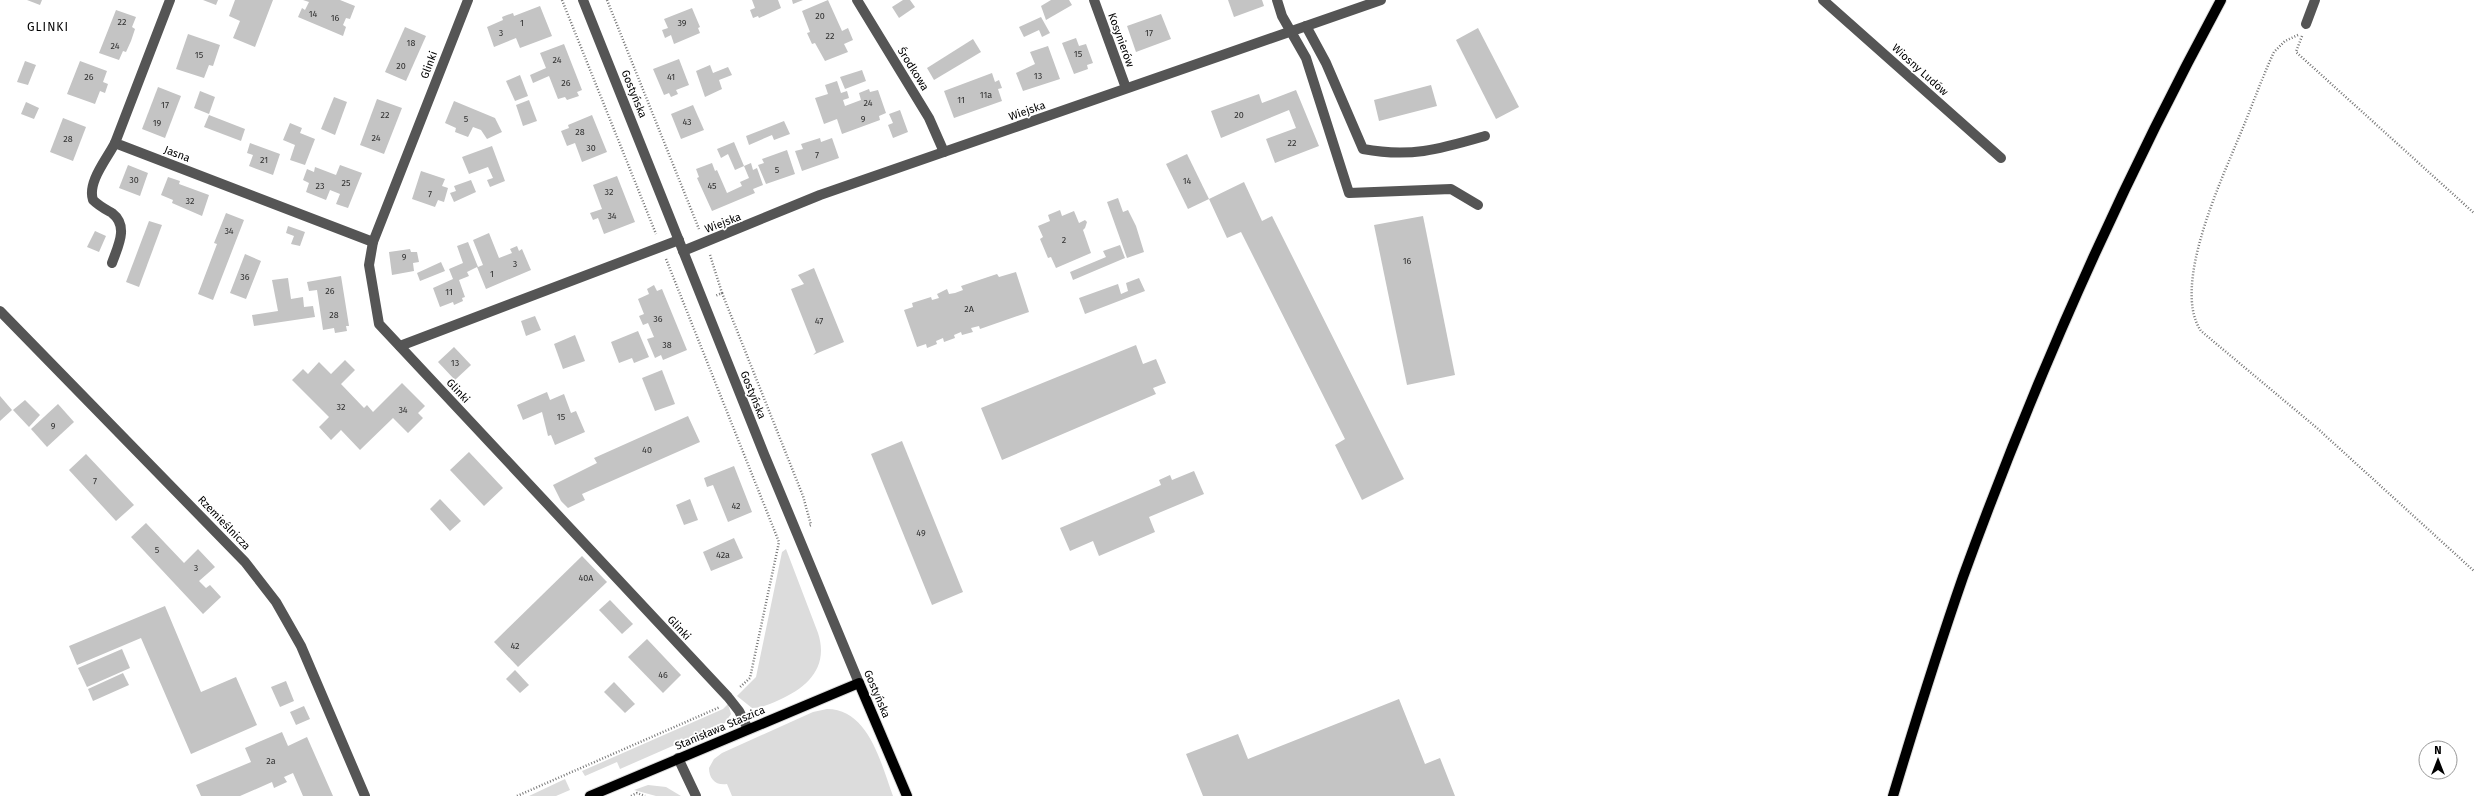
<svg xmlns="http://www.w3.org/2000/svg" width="2474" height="796" font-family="'Fira Sans',sans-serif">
	<rect width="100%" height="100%" fill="#fff"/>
	<g fill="#dcdcdc">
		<path d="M786,549l32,84c11,34 -10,54 -39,67 -9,4 -17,8 -27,8l-15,-12 19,-19 26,-125z"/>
		<path d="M728,704l3,10 -6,9 -105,46 -3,-7 -32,14 -3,-5 141,-62z"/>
		<path d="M827,709c42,0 54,55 66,87h-161l-5,-12c-11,2 -18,-5 -18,-16l5,-9 8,-6 91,-41z"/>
		<path d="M565,779l5,11 -14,6h-27z"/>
		<path d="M648,785l18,2 15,9h-25l-22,-6z"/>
	</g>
	<g fill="#c4c4c4">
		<path d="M27,0h15l-2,5z"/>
		<path d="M203,0h15l-2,5z"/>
		<path d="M235,0h38l-18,47 -22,-9 7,-17 -11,-5z"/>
		<path d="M303,0h37l15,6 -5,13 -4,-1 -3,7 3,2 -3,9 -45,-19 4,-9 3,2 4,-8z"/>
		<path d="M752,0h26l3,8 -22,10 -1,-2 -5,2 -3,-8 5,-2z"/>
		<path d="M792,0h11l-10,4z"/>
		<path d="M828,0l14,31 6,-3 5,12 -9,4 4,8 -23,9 -10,-18 -3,1 -5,-11 3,-1 -8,-21z"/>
		<path d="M903,0h7l5,7 -16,11 -7,-11z"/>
		<path d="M1051,0h18l3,5 -26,15 -5,-14z"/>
		<path d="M1228,0h34l2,6 -30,11z"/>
		<path d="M540,6l12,30 -32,12 -4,-10 -22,9 -7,-20 16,-7 -1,-3 5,-2 6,-2 1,3z"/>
		<path d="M692,8l8,19 -2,1 2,5 -26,11 -3,-9 -6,3 -3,-8 6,-2 -4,-9z"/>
		<path d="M116,10l20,7 -4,10 3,2 -4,12 -5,11 -3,-1 -4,9 -20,-7z"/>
		<path d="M1161,14l10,25 -35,13 -9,-26z"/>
		<path d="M1041,17l9,16 -8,4 -3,-7 -15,7 -5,-10z"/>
		<path d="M405,27l21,9 -20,45 -21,-9z"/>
		<path d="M1478,28l41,79 -23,12 -40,-79z"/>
		<path d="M188,34l32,11 -7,21 -4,-1 -5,13 -28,-9z"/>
		<path d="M1076,38l3,8 7,-2 7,19 -6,2 1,4 -14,5 -12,-31z"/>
		<path d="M973,39l8,13 -47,28 -7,-12z"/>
		<path d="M564,44l18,46 -5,2 2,4 -12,4 -2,-3 -7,2 -9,-23 -16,7 -3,-8 16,-7 -6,-15z"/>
		<path d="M1048,46l12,33 -37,12 -7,-18 19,-9 -5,-12z"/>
		<path d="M679,59l10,26 -13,5 2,4 -7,3 -2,-4 -5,2 -11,-26z"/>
		<path d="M25,61l11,4 -8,20 -11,-3z"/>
		<path d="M80,61l27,10 -4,11 5,2 -3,9 -5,-2 -5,13 -28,-10z"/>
		<path d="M710,65l3,8 15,-6 4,8 -13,5 3,9 -17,8 -9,-26z"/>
		<path d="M862,70l4,11 -21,8 -5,-12z"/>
		<path d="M992,73l3,9 4,-2 3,8 -4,1 4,12 -48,17 -10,-27z"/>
		<path d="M520,75l8,21 -13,5 -9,-20z"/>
		<path d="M837,81l4,12 6,-2 2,7 -6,2 2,6 16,-6 -2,-7 10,-4 1,3 8,-2 8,23 -7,3 1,4 -38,14 -5,-15 -13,5 -9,-26 13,-4 -3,-9z"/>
		<path d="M1431,85l6,21 -58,15 -5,-21z"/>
		<path d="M158,87l23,9 -16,42 -23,-9z"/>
		<path d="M1296,90l23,56 -44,17 -9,-24 30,-11 -7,-18 -68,28 -10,-27 48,-17 3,9z"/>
		<path d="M200,91l15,6 -6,17 -15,-6z"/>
		<path d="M334,97l13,5 -12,33 -14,-6z"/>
		<path d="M377,99l25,9 -18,46 -24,-9z"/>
		<path d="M529,100l8,21 -14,5 -7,-21z"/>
		<path d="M454,101l41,17 7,14 -15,7 -6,-9 -8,-3 -5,10 -13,-5 1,-4 -11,-5z"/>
		<path d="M26,102l13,6 -5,11 -13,-5z"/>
		<path d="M693,105l11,25 -23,9 -10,-25z"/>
		<path d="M900,110l8,22 -15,6 -5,-13 5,-2 -4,-9z"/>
		<path d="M209,115l36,14 -4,12 -37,-14z"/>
		<path d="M592,115l15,37 -25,10 -7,-19 -8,3 -6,-15 8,-3 -1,-3z"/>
		<path d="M63,118l23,9 -13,34 -23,-9z"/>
		<path d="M784,121l6,13 -16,6 -2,-5 -23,10 -3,-9z"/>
		<path d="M290,123l12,5 -2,5 15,6 -10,26 -15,-5 5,-15 -12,-5z"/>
		<path d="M820,138l1,4 11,-4 7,20 -37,13 -7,-20 8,-2 -2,-5z"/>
		<path d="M734,142l10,24 7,-3 2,7 4,-2 6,17 -10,4 2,4 -43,18 -15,-33 2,-1 -3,-8 16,-6 3,8 2,-1 10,23 15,-7 -2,-4 9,-4 -5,-12 -9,4 -7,-16 -7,4 -4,-9z"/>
		<path d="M250,143l30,11 -7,21 -24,-9 4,-11 -6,-2z"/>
		<path d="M492,146l13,35 -15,6 -3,-7 6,-2 -5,-11 -19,7 -7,-17z"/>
		<path d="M787,150l8,24 -29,10 -8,-19 6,-2 -2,-4z"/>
		<path d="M1187,154l22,45 -21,10 -22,-45z"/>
		<path d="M128,165l20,8 -8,23 -21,-8z"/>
		<path d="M340,165l22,8 -14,35 -12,-4 4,-10 -10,-4 -4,10 -20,-8 3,-9 -6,-3 4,-11 7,3 1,-5 21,8z"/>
		<path d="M421,171l24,8 -3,7 6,2 -4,14 -6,-2 -3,7 -23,-8z"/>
		<path d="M617,176l18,46 -31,12 -6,-16 -5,2 -3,-7 12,-4 -9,-24z"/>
		<path d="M168,177l12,4 -1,3 30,11 -7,21 -30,-13 1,-3 -12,-5z"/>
		<path d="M471,180l5,12 -22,10 -4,-9 6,-2 -2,-5z"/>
		<path d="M1244,182l18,39 10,-5 132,263 -42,21 -27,-55 10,-6 -104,-207 -14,6 -18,-39z"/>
		<path d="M1118,198l5,14 5,-2 8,16 8,26 -17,6 -20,-56z"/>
		<path d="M1060,210l2,6 12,-5 5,12 6,-3 2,2 -2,6 -2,2 8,23 -35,15 -5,-11 -3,1 -8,-19 3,-2 -5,-11 12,-5 -2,-6z"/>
		<path d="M226,213l18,7 -31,80 -15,-6 19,-50 -3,-1z"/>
		<path d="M1423,216l32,159 -48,10 -33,-160z"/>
		<path d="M149,221l13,4 -23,62 -13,-5z"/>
		<path d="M288,226l17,6 -5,14 -9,-2 3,-8 -8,-3z"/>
		<path d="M95,231l11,5 -7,16 -12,-5z"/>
		<path d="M489,233l10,25 13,-5 -2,-4 7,-3 2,5 3,-2 9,21 -45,19 -9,-22 -10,5 2,4 -10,4 6,17 -3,1 1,3 -9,4 -1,-3 -13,5 -7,-19 20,-9 -4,-10 14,-6 -6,-17 11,-4 10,25 5,-2 -10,-25z"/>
		<path d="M1120,245l5,13 -52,22 -3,-8 36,-15 -3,-6z"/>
		<path d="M410,249l1,3h6l2,10 -6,1 1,8 -22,4 -3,-23z"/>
		<path d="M245,254l16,7 -15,38 -16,-6z"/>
		<path d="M441,262l4,9 -25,10 -3,-8z"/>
		<path d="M814,268l30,74 -31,13 3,-3 -25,-63 13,-5 -6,-9z"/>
		<path d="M1016,272l13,40 -49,17 -1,-3 -8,2 2,4 -11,3 -1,-3 -7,3 1,3 -11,4 -1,-4 -7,3 1,3 -10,4 -1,-4 -9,3 -13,-37 9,-3 -1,-4 19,-6 1,3 7,-2 -2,-4 10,-5 2,5 6,-1 8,-3 -2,-4 36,-12 2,3z"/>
		<path d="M341,276l8,50h-3l1,5 -12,2 -1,-5 -11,2 -6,-40 -8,1 -2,-9z"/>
		<path d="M288,278l3,21 12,-2 1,10 9,-1 2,11 -61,9 -2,-11 26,-4 -6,-31z"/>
		<path d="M1139,278l6,13 -60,23 -6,-16 39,-14 3,10 7,-3 -2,-8z"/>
		<path d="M654,285l3,6 5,-2 25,61 -24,10 -2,-5 -6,3 -8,-19 7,-2 -6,-14 -5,2 -4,-9 5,-2 -6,-15 11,-5 -2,-5z"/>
		<path d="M535,316l6,14 -15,6 -5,-15z"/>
		<path d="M638,331l11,26 -15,6 -2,-5 -13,5 -8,-21z"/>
		<path d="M575,335l10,26 -22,8 -9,-25z"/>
		<path d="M1136,345l7,19 13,-5 10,24 -13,5 3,6 -154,66 -21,-52z"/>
		<path d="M454,347l17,18 -16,15 -17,-18z"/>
		<path d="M345,360l10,10 -14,14 23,24 3,-3 6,7 29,-29 23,23 -7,7 5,5 -15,15 -15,-15 -33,32 -19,-20 -10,10 -12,-13 10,-10 -37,-37 11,-11 5,5 11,-12 12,12z"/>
		<path d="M662,370l13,34 -20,7 -13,-33z"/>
		<path d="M547,392l3,8 14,-6 7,19 5,-2 9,21 -30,13 -4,-10 -3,1 -6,-24 -19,8 -6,-15z"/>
		<path d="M0,396l12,14 -12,11z"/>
		<path d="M25,400l15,15 -11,12 -16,-17z"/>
		<path d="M58,404l16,18 -27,25 -16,-18z"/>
		<path d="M688,416l12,26 -118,52 3,6 -17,8 -7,-7 -8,-16 44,-22 -3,-5z"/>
		<path d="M902,441l61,151 -31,13 -61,-151z"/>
		<path d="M469,452l34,36 -19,18 -34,-36z"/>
		<path d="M86,454l48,51 -18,16 -47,-51z"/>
		<path d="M734,466l18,46 -24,10 -15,-37 -6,2 -3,-9z"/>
		<path d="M1194,471l10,23 -55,23 6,15 -56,24 -6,-15 -23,10 -10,-23 101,-43 -2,-5 11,-5 2,5z"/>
		<path d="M440,499l21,22 -11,10 -20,-22z"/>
		<path d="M690,499l8,21 -14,5 -8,-20z"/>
		<path d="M146,523l38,40 14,-14 17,18 -16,14 7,7 4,-3 11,12 -18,17 -72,-77z"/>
		<path d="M734,538l9,20 -32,13 -8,-19z"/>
		<path d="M582,556l25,26 -89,85 -24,-25z"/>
		<path d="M610,600l23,24 -11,10 -23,-24z"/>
		<path d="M165,606l36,86 35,-15 21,48 -66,29 -50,-116 -64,27 -8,-19z"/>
		<path d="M647,639l34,36 -18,18 -35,-36z"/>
		<path d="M122,649l8,19 -43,19 -9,-19z"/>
		<path d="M515,670l14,15 -9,8 -14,-14z"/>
		<path d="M123,673l6,12 -36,16 -5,-12z"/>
		<path d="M286,681l8,20 -14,6 -9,-20z"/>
		<path d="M614,682l21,22 -10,9 -21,-21z"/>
		<path d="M1399,699l26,65 15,-6 15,38h-252l-17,-42 52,-20 10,25z"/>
		<path d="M304,706l6,13 -14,6 -6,-13z"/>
		<path d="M282,732l6,14 19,-9 26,59h-30l-10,-23 -9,4 3,5 -13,6 -2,-6 -32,14h-39l-5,-11 55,-23 -6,-14z"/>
	</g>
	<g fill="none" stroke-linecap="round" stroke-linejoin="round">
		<defs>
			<g id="major">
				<path d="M590,796l269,-113 48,113"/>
				<path d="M1893,796c22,-73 45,-147 70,-219 72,-198 158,-392 258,-577"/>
			</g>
		</defs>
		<use href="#major" stroke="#dbdbdb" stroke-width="12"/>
		<g stroke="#777" stroke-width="2.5" stroke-dasharray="1 2" stroke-linecap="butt">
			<path d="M562,0l94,234"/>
			<path d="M607,0l92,229"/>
			<path d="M2298,35l-13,6 -11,11c-13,28 -23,57 -35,85 -18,44 -68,150 -38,194l116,97 157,143"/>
			<path d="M2302,36l-6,16 178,161"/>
			<path d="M710,255l12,38 -7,3"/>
			<path d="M666,259l113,283 -29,136 -11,10"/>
			<path d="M722,293l81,203 8,29 -2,1"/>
			<path d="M517,796l203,-89"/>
			<path d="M631,796l6,-3 8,3"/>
		</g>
		<g stroke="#555" stroke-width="10">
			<path d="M170,0l-55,143 258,99"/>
			<path d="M468,0l-95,242 -4,23 10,59 349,373 11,14 9,18"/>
			<path d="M583,0l181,454 95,229"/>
			<path d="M857,0l72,118 15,34"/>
			<path d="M1094,0l32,88"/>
			<path d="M1277,0l5,16 24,42 43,135 102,-4 27,16"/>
			<path d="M1823,0l178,158"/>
			<path d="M2306,24l9,-24"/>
			<path d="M1306,26l20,37 37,86c48,9 77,0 122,-13"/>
			<path d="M683,251l137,-56 561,-195"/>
			<path d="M112,263c6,-17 17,-37 0,-50 -7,-4 -13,-7 -19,-13 -6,-18 14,-41 22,-57"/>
			<path d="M0,311l245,251 31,40 25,44 64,150"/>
			<path d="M400,346l279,-106"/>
			<path d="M678,758l18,38"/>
		</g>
		<use href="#major" stroke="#000" stroke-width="10"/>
	</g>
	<g text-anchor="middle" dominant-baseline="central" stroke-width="3.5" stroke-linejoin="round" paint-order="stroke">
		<g font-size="9" fill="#313131">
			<text x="313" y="14">14</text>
			<text x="820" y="16">20</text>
			<text x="335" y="18">16</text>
			<text x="122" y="22">22</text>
			<text x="522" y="23">1</text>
			<text x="682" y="23">39</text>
			<text x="501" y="33">3</text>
			<text x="1149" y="33">17</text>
			<text x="830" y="36">22</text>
			<text x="411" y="43">18</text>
			<text x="115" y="46">24</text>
			<text x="1078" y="54">15</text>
			<text x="199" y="55">15</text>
			<text x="557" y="60">24</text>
			<text x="401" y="66">20</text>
			<text x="1038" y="76">13</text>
			<text x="89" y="77">26</text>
			<text x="671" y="77">41</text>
			<text x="566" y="83">26</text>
			<text x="986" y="95">11a</text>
			<text x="961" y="100">11</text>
			<text x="868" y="103">24</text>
			<text x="165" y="105">17</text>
			<text x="385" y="115">22</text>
			<text x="1239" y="115">20</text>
			<text x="466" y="119">5</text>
			<text x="863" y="119">9</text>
			<text x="687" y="122">43</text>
			<text x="157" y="123">19</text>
			<text x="580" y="132">28</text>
			<text x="376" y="138">24</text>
			<text x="68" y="139">28</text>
			<text x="1292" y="143">22</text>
			<text x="591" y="148">30</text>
			<text x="817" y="155">7</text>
			<text x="264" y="160">21</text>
			<text x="777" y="170">5</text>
			<text x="134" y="180">30</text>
			<text x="1187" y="181">14</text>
			<text x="346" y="183">25</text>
			<text x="320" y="186">23</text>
			<text x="712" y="186">45</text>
			<text x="609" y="192">32</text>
			<text x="430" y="194">7</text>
			<text x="190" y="201">32</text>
			<text x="612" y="216">34</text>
			<text x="229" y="231">34</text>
			<text x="1064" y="240">2</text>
			<text x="404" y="257">9</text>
			<text x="1407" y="261">16</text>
			<text x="515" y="264">3</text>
			<text x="492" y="274">1</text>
			<text x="245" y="277">36</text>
			<text x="330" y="291">26</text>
			<text x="449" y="292">11</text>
			<text x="969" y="309">2A</text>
			<text x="334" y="315">28</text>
			<text x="658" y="319">36</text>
			<text x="819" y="321">47</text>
			<text x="667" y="345">38</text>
			<text x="455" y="363">13</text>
			<text x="341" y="407">32</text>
			<text x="403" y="410">34</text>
			<text x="561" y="417">15</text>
			<text x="53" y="426">9</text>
			<text x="647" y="450">40</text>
			<text x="95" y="481">7</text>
			<text x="736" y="506">42</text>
			<text x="921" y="533">49</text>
			<text x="157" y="550">5</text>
			<text x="723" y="555">42a</text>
			<text x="196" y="568">3</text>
			<text x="586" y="578">40A</text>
			<text x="515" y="646">42</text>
			<text x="663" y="675">46</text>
			<text x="271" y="761">2a</text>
		</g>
		<g font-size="11" fill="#000" stroke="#fff">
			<text transform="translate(1121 40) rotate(70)">Kosynierów</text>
			<text transform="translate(429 65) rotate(-69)">Glinki</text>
			<text transform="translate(913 69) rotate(58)">Środkowa</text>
			<text transform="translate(1920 70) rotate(42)">Wiosny Ludów</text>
			<text transform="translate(634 94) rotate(68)">Gostyńska</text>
			<text transform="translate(1027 111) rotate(-19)">Wiejska</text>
			<text transform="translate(177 154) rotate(21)">Jasna</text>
			<text transform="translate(723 223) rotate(-21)">Wiejska</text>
			<text transform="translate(458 391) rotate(47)">Glinki</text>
			<text transform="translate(753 395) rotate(68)">Gostyńska</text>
			<text transform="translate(224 523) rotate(46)">Rzemieślnicza</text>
			<text transform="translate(679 628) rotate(47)">Glinki</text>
			<text transform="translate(877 694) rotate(67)">Gostyńska</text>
			<text transform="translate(720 728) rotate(-23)">Stanisława Staszica</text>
		</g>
		<g font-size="12" letter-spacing="1" fill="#000" stroke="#fff">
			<text x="48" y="27">GLINKI</text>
		</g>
	</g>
	<g transform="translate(2438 760)"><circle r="19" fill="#ffffff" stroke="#999999"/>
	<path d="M0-3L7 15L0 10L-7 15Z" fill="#000000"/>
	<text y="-6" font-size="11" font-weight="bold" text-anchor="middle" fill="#000000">N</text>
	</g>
</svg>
